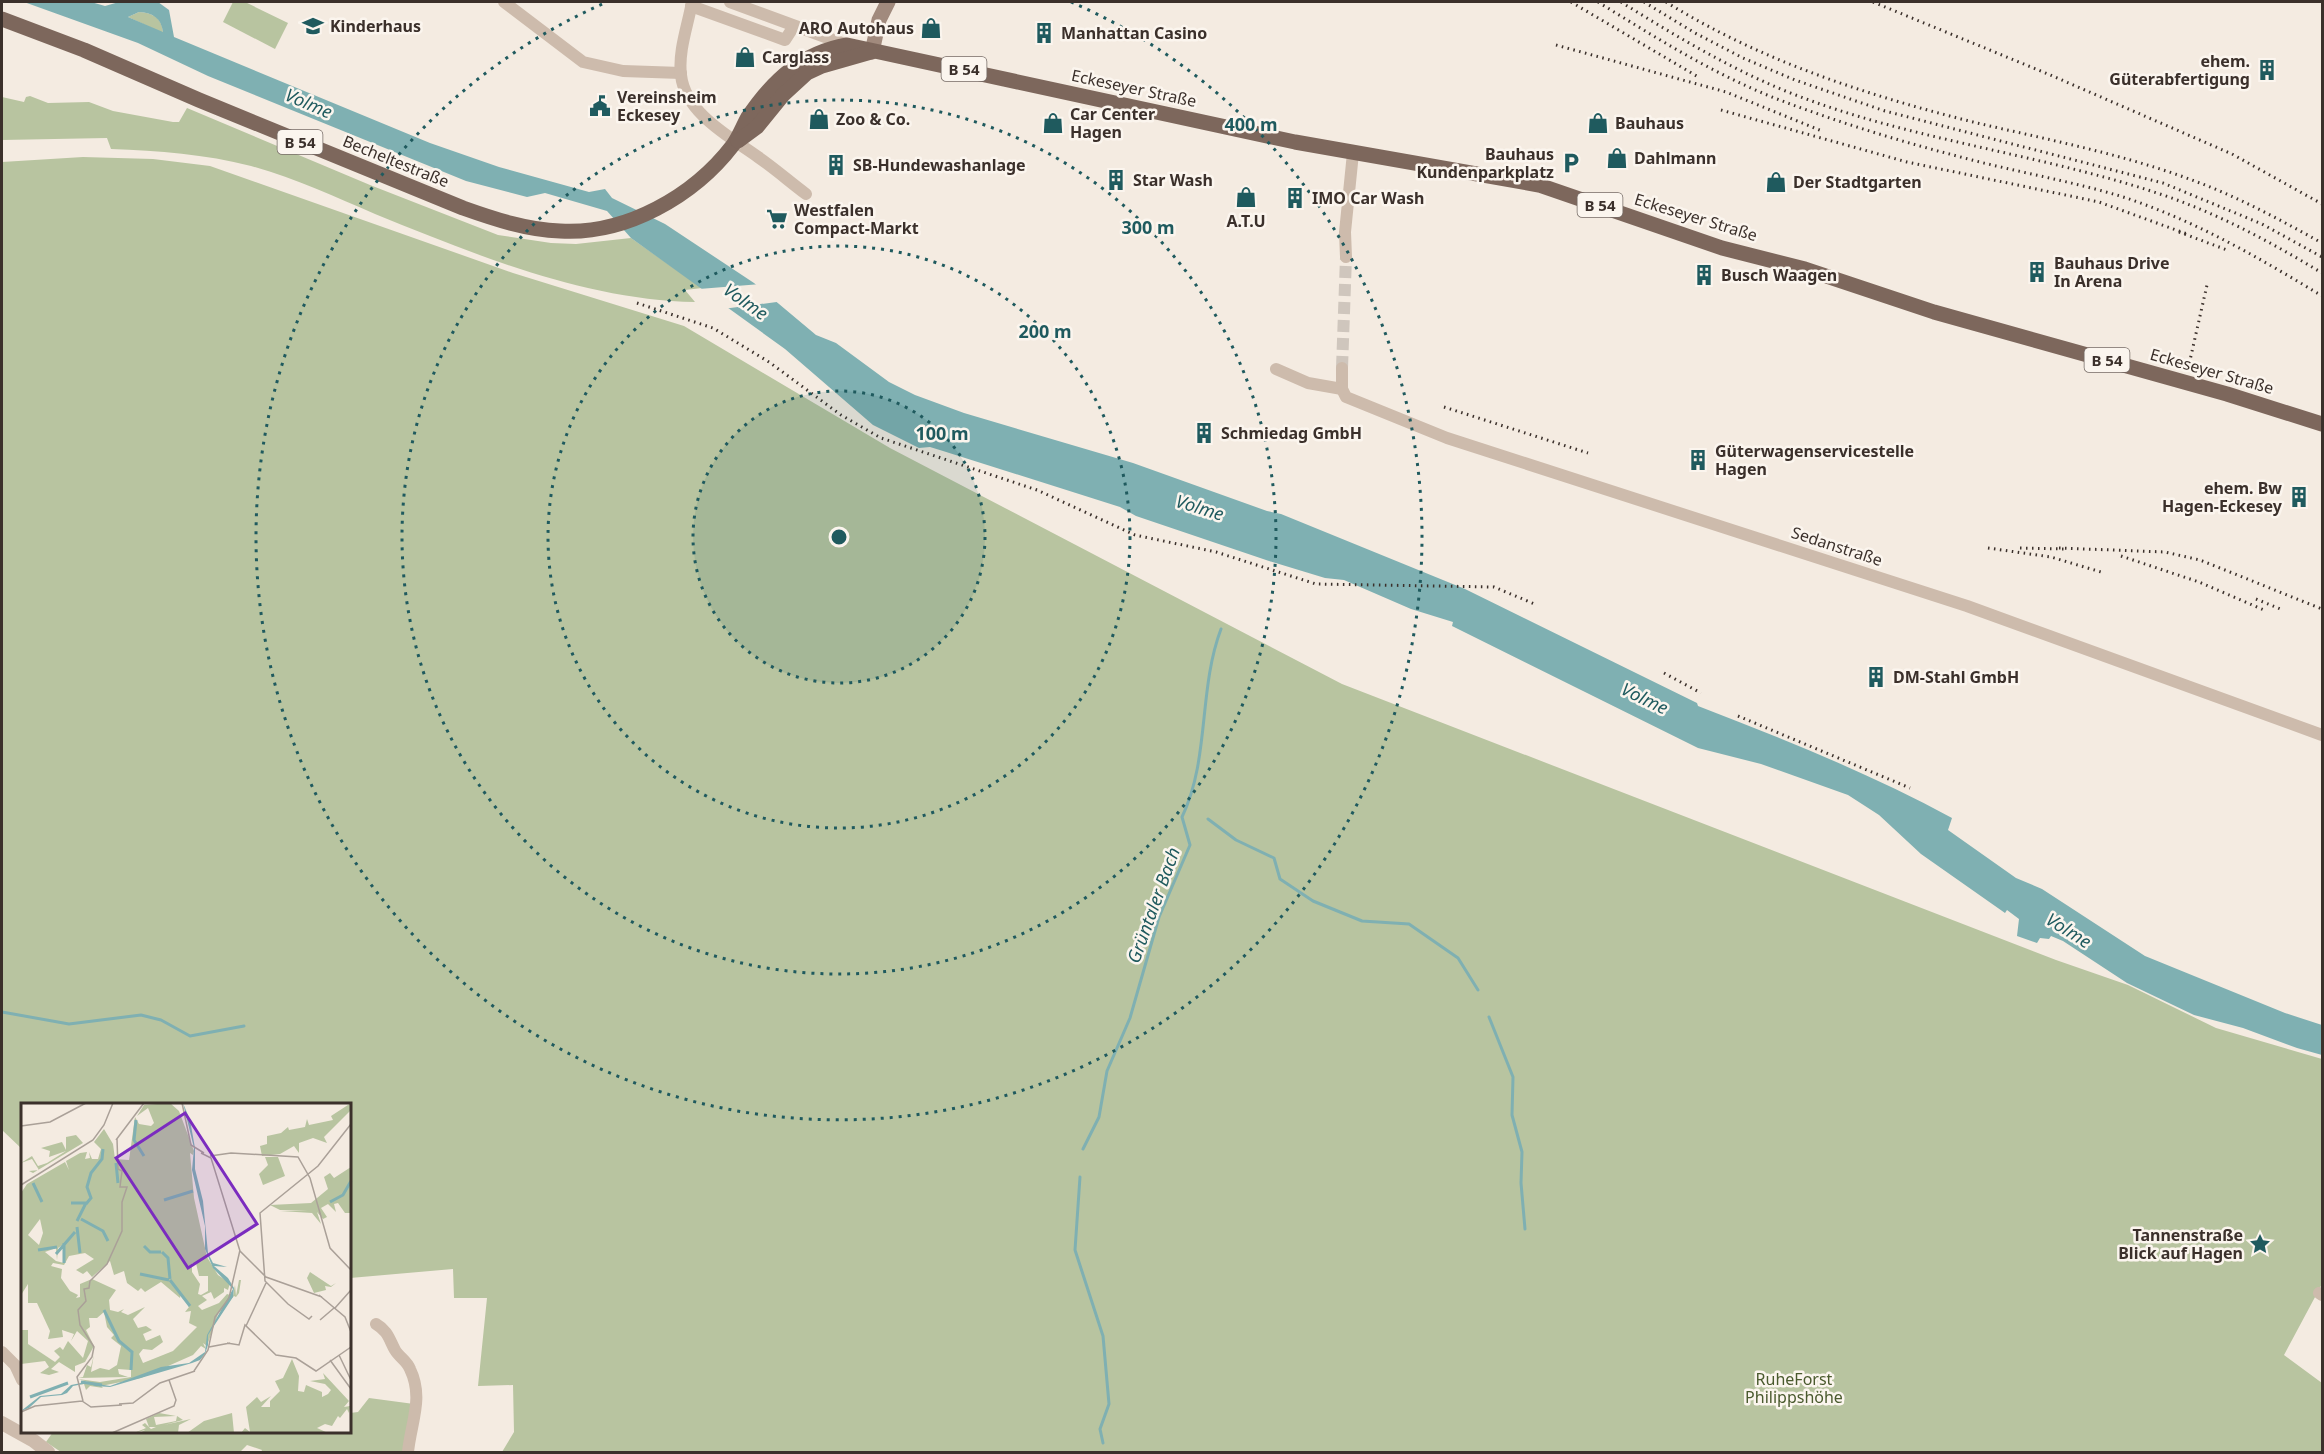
<svg xmlns="http://www.w3.org/2000/svg" width="2324" height="1454" font-family="'Noto Sans',sans-serif">
	<rect width="100%" height="100%" fill="#f4ebe1"/>
	<g fill="#b8c4a0">
		<path d="M233,2h12l43,21 -13,26 -52,-27z"/>
		<path d="M139,12c14,1 23,6 24,21l-35,-16z"/>
		<path d="M30,96l18,7 41,-1 24,9 60,11h6l8,-14 183,77 128,50 53,8 25,1 55,-6 71,50 -17,2 10,12c-110,-2 -219,-47 -320,-88 -40,-17 -81,-36 -124,-48 -46,-12 -92,-15 -140,-17l-4,-11 -105,2v-43l22,5 2,-5z"/>
		<path d="M83,157l70,2 57,7 303,107 171,53 206,122 452,236 714,276 72,25 88,43 106,31v225l-38,71 38,28v69h-1820l12,-20 -1,-47 -35,1 9,-88h-33l-1,-29 -103,9v-174h-328v45l-20,-19v-968z"/>
		<path d="M369,1398l45,6 -8,48h-145l1,-2 -15,-5 -7,7h-179l-15,-10 7,-10h297v-19l8,-1z"/>
	</g>
	<path fill="#7fb0b2" fill-rule="evenodd" d="M24,2h67l14,4 14,-4h39l11,8 5,27 256,106 69,24 90,25 16,-3 7,9 53,26 89,59 62,52 20,8 53,39 26,13 49,18 169,50 134,48 14,3 184,75 232,114 1,3c86,33 173,68 254,112l-4,12 68,48 26,11 103,67 140,57 37,12v30l-25,-7 -54,-20 -49,-13 -67,-32 -64,-42 -12,-5 -2,3 -9,-1 -3,5 -20,-7 2,-17 -12,-9 -2,3 -84,-59 -42,-39 -31,-20 -87,-31 -63,-16 -246,-122 1,-4 -42,-13 -67,-29 -19,-2 -56,-17 -133,-45 -16,-9 -177,-56 -13,-4 -11,1 -46,-23 -88,-76 -154,-111 -24,-27 -62,-18 -18,4 -61,-16 -258,-105 -70,-33zM139,12c14,1 22,6 24,20l-35,-15z"/>
	<path fill="#f4ebe1" d="M761,284l23,17 -61,8 -24,-20z"/>
	<g fill="none" stroke-linecap="round" stroke-linejoin="round">
		<g stroke="#7fb0b2" stroke-width="3">
			<path d="M1208,819l28,21 38,18 6,21 33,22 49,20 47,3 49,34 20,32"/>
			<path d="M2,1012l67,12 72,-9 20,5 29,16 54,-10"/>
			<path d="M1489,1017l24,60 -1,38 10,37 -1,31 4,46"/>
			<path d="M1083,1149l16,-32 8,-46 23,-53 29,-101 31,-72 -8,-28c28,-58 16,-127 39,-188"/>
			<path d="M1080,1177l-5,73 28,86 6,68 -9,25 3,14"/>
		</g>
		<path stroke="#cfc6bd" stroke-width="12" stroke-dasharray="12 6" stroke-linecap="butt" d="M1342,368l4,-111"/>
		<g stroke="#cdbbac" stroke-width="12">
			<path d="M504,2l79,60 40,9 58,2"/>
			<path d="M692,2c-4,23 -14,49 -11,73 4,38 49,62 77,82 16,11 32,25 48,37"/>
			<path d="M730,2l117,43"/>
			<path d="M691,6l94,34 9,-14"/>
			<path d="M1346,257l-1,-25 8,-79"/>
			<path d="M1342,368v21l4,8 101,41 520,168 355,129"/>
			<path d="M1276,369l32,14 34,6"/>
			<path d="M2319,1293l3,2"/>
			<path d="M376,1324c12,7 13,15 19,26 4,7 12,11 15,19 14,29 1,53 -2,83"/>
			<path d="M2,1352l13,13 7,15"/>
		</g>
		<path stroke="#cdbbac" stroke-width="14" d="M2,1423l32,18 14,11"/>
		<path stroke="#a18a7d" stroke-width="15" d="M872,52l7,-32 9,-18"/>
		<g stroke="#7d675c" stroke-width="15">
			<path d="M2,19l82,31 115,50 264,108c31,11 64,22 97,23 66,4 134,-35 173,-86 6,-8 10,-19 15,-28 25,-37 54,-64 99,-72l448,97 244,43 183,63 83,21 129,43 293,82 95,30"/>
			<path d="M738,141l19,-14 26,-32 24,-22 15,-7 49,-14"/>
		</g>
		<g stroke="#3b302b" stroke-width="3" stroke-dasharray="1.5 4.5" stroke-linecap="butt">
			<path d="M1571,2l129,76"/>
			<path d="M1598,2c60,37 120,75 187,100 56,21 114,39 172,54 54,15 110,24 163,40 72,23 138,61 202,100"/>
			<path d="M1621,2c53,33 108,66 167,90 120,48 250,61 372,102 57,19 111,48 162,79"/>
			<path d="M1644,2l51,31 48,25 52,22 90,31 278,72 99,41 60,33"/>
			<path d="M1666,2c95,59 203,94 311,121 77,18 155,33 228,62 41,16 79,37 117,58"/>
			<path d="M1873,2l175,72 184,80 90,50"/>
			<path d="M1556,45l170,47 96,39"/>
			<path d="M1721,110l186,52 192,40 88,32"/>
			<path d="M2179,232l48,18"/>
			<path d="M637,303l76,25 56,34 72,53 40,23 156,52 98,45 81,17 100,32 178,3 43,18"/>
			<path d="M2188,369l19,-84"/>
			<path d="M1444,407l144,46"/>
			<path d="M1988,548l63,9 50,15"/>
			<path d="M2020,548l45,1"/>
			<path d="M2059,548l106,4 35,8 122,49"/>
			<path d="M2121,556l78,26 65,28"/>
			<path d="M2256,599l27,11"/>
			<path d="M1664,673l37,20"/>
			<path d="M1738,716l172,72"/>
		</g>
	</g>
	<circle cx="839" cy="537" r="146" fill="#1f5a5e" fill-opacity=".12"/>
	<g fill="none" stroke="#1f5a5e" stroke-width="3" stroke-dasharray="3 6">
		<circle cx="839" cy="537" r="146"/>
		<circle cx="839" cy="537" r="291"/>
		<circle cx="839" cy="537" r="437"/>
		<path d="M1071 2A583 583 0 1 1 607 2"/>
	</g>
	<defs>
		<symbol id="school-bare" viewBox="-9 -9 18 18"><path d="M0-5L7-2L0 1L-7-2ZM-4 1L0 2.5L4 1V4Q0 6-4 4Z" fill="#1f5a5e" stroke="#fbf5ee" stroke-width="2.5" paint-order="stroke"/></symbol>
		<symbol id="shop-bare" viewBox="-9 -9 18 18"><path d="M-5-2.5h2.3a2.7 3.5 0 0 1 5.4 0H5L5.5 6h-11ZM-1.5-2.5h3a1.5 2.3 0 0 0-3 0Z" fill="#1f5a5e" stroke="#fbf5ee" stroke-width="2.5" paint-order="stroke"/></symbol>
		<symbol id="building-bare" viewBox="-9 -9 18 18"><path d="M-4-6H4V6H1V3H-1V6H-4ZM-2.5-4.3h1.7v1.8h-1.7ZM.8-4.3h1.7v1.8H.8ZM-2.5-1h1.7V.8h-1.7ZM.8-1h1.7V.8H.8Z" fill="#1f5a5e" stroke="#fbf5ee" stroke-width="2.5" paint-order="stroke"/></symbol>
		<symbol id="civic-bare" viewBox="-9 -9 18 18"><path d="M-.6-6.5H3V-4.5H.6V-3L4-1V1h2V6H-6V1h2V-1L-.6-3ZM-1.2 2.5V6h2.4V2.5Z" fill="#1f5a5e" stroke="#fbf5ee" stroke-width="2.5" paint-order="stroke"/></symbol>
		<symbol id="parking-bare" viewBox="-9 -9 18 18"><path d="M-3.5-5.5H1a3.5 3.5 0 0 1 0 7H-1V5.5H-3.5ZM-1-3.4V-.6H.8a1.4 1.4 0 0 0 0-2.8Z" fill="#1f5a5e" stroke="#fbf5ee" stroke-width="2.5" paint-order="stroke"/></symbol>
		<symbol id="supermarket-bare" viewBox="-9 -9 18 18"><path d="M-6-5.5h2.5l.6 2H6L4.5 2H-2.5L-4.4-4H-6ZM-1.5 3.2a1.3 1.3 0 1 0 .1 0ZM3 3.2a1.3 1.3 0 1 0 .1 0Z" fill="#1f5a5e" stroke="#fbf5ee" stroke-width="2.5" paint-order="stroke"/></symbol>
		<symbol id="sight-bare" viewBox="-9 -9 18 18"><path d="M0-6L1.8-2.2L6-1.7L2.9 1.2L3.7 5.4L0 3.3L-3.7 5.4L-2.9 1.2L-6-1.7L-1.8-2.2Z" fill="#1f5a5e" stroke="#fbf5ee" stroke-width="2.5" paint-order="stroke"/></symbol>
	</defs>
	<g fill-rule="evenodd">
		<use href="#school-bare" x="298" y="11" width="30" height="30"/>
		<use href="#shop-bare" x="916" y="13" width="30" height="30"/>
		<use href="#building-bare" x="1029" y="18" width="30" height="30"/>
		<use href="#shop-bare" x="730" y="42" width="30" height="30"/>
		<use href="#building-bare" x="2252" y="55" width="30" height="30"/>
		<use href="#civic-bare" x="585" y="91" width="30" height="30"/>
		<use href="#shop-bare" x="804" y="104" width="30" height="30"/>
		<use href="#shop-bare" x="1038" y="108" width="30" height="30"/>
		<use href="#shop-bare" x="1583" y="108" width="30" height="30"/>
		<use href="#shop-bare" x="1602" y="143" width="30" height="30"/>
		<use href="#parking-bare" x="1556" y="148" width="30" height="30"/>
		<use href="#building-bare" x="821" y="150" width="30" height="30"/>
		<use href="#building-bare" x="1101" y="165" width="30" height="30"/>
		<use href="#shop-bare" x="1761" y="167" width="30" height="30"/>
		<use href="#shop-bare" x="1231" y="182" width="30" height="30"/>
		<use href="#building-bare" x="1280" y="183" width="30" height="30"/>
		<use href="#supermarket-bare" x="762" y="204" width="30" height="30"/>
		<use href="#building-bare" x="2022" y="257" width="30" height="30"/>
		<use href="#building-bare" x="1689" y="260" width="30" height="30"/>
		<use href="#building-bare" x="1189" y="418" width="30" height="30"/>
		<use href="#building-bare" x="1683" y="445" width="30" height="30"/>
		<use href="#building-bare" x="2284" y="482" width="30" height="30"/>
		<use href="#building-bare" x="1861" y="662" width="30" height="30"/>
		<use href="#sight-bare" x="2245" y="1229" width="30" height="30"/>
	</g>
	<g text-anchor="middle" dominant-baseline="central" stroke-width="5" stroke-linejoin="round" paint-order="stroke">
		<g fill="#fbf5ee" stroke="#756b66" stroke-width="1.5">
			<rect x="941.5" y="57" width="45" height="24" rx="4.5"/>
			<rect x="277.5" y="130" width="45" height="24" rx="4.5"/>
			<rect x="1577.5" y="193" width="45" height="24" rx="4.5"/>
			<rect x="2084.5" y="348" width="45" height="24" rx="4.5"/>
		</g>
		<g font-size="15" font-weight="bold" fill="#3b302b">
			<text x="964" y="69">B 54</text>
			<text x="300" y="142">B 54</text>
			<text x="1600" y="205">B 54</text>
			<text x="2107" y="360">B 54</text>
		</g>
		<g font-size="16" font-weight="bold" fill="#3b302b" stroke="#fbf5ee" text-anchor="start">
			<text x="330" y="26">Kinderhaus</text>
			<text x="914" y="28" text-anchor="end">ARO Autohaus</text>
			<text x="1061" y="33">Manhattan Casino</text>
			<text x="762" y="57">Carglass</text>
			<text x="2250" y="61" text-anchor="end">ehem.<tspan x="2250" dy="18">Güterabfertigung</tspan></text>
			<text x="617" y="97">Vereinsheim<tspan x="617" dy="18">Eckesey</tspan></text>
			<text x="1070" y="114">Car Center<tspan x="1070" dy="18">Hagen</tspan></text>
			<text x="836" y="119">Zoo &amp; Co.</text>
			<text x="1615" y="123">Bauhaus</text>
			<text x="1554" y="154" text-anchor="end">Bauhaus<tspan x="1554" dy="18">Kundenparkplatz</tspan></text>
			<text x="1634" y="158">Dahlmann</text>
			<text x="853" y="165">SB-Hundewashanlage</text>
			<text x="1133" y="180">Star Wash</text>
			<text x="1793" y="182">Der Stadtgarten</text>
			<text x="1312" y="198">IMO Car Wash</text>
			<text x="794" y="210">Westfalen<tspan x="794" dy="18">Compact-Markt</tspan></text>
			<text x="1246" y="221" text-anchor="middle">A.T.U</text>
			<text x="2054" y="263">Bauhaus Drive<tspan x="2054" dy="18">In Arena</tspan></text>
			<text x="1721" y="275">Busch Waagen</text>
			<text x="1221" y="433">Schmiedag GmbH</text>
			<text x="1715" y="451">Güterwagenservicestelle<tspan x="1715" dy="18">Hagen</tspan></text>
			<text x="2282" y="488" text-anchor="end">ehem. Bw<tspan x="2282" dy="18">Hagen-Eckesey</tspan></text>
			<text x="1893" y="677">DM-Stahl GmbH</text>
			<text x="2243" y="1235" text-anchor="end">Tannenstraße<tspan x="2243" dy="18">Blick auf Hagen</tspan></text>
		</g>
		<g font-size="16" fill="#3b302b" stroke="#fbf5ee">
			<text transform="translate(1134 88) rotate(12)">Eckeseyer Straße</text>
			<text transform="translate(396 161) rotate(22)">Becheltestraße</text>
			<text transform="translate(1696 217) rotate(17)">Eckeseyer Straße</text>
			<text transform="translate(2212 371) rotate(16)">Eckeseyer Straße</text>
			<text transform="translate(1837 546) rotate(18)">Sedanstraße</text>
		</g>
		<g font-size="16" fill="#4a5a2e" stroke="#fbf5ee">
			<text x="1794" y="1379">RuheForst<tspan x="1794" dy="18">Philippshöhe</tspan></text>
		</g>
		<g font-size="18" font-style="italic" fill="#1f5a5e" stroke="#fbf5ee">
			<text transform="translate(309 103) rotate(23)">Volme</text>
			<text transform="translate(746 301) rotate(35)">Volme</text>
			<text transform="translate(1200 507) rotate(17)">Volme</text>
			<text transform="translate(1645 698) rotate(26)">Volme</text>
			<text transform="translate(1153 905) rotate(-70)">Grüntaler Bach</text>
			<text transform="translate(2069 930) rotate(32)">Volme</text>
		</g>
	</g>
	<g transform="translate(21 1103)">
		<rect width="330" height="330" fill="#f4ebe1"/>
		<path d="M149,0l9,8 15,40 -1,4 -3,-2 4,45 13,59 11,18 12,8 -2,7 -4,-2v4l-10,7 -3,-7 -9,4 5,4 -9,6 4,4 17,-7 8,-9 6,2 2,-11 1,11 3,-16h2l-2,13 -3,4 -2,-1 -16,18 -11,32 -4,-3 3,6 -5,-3 -8,9 -52,23 -40,8 2,2 -13,-2 -4,4 -2,-6 -5,1 9,-3 -10,-3 22,3 31,-5v-7l-13,-1 1,5 9,3 -50,1 5,-1 4,-12 4,2 3,-13 -3,18 9,-4 9,2 8,-5 4,-19 -10,-8 3,-3 -7,-8 -3,-15 -7,6h-8l1,9 -4,3 8,16 -9,16 -10,4v6l-16,-10 -8,7 8,3 -10,3 -9,-2 9,-6 -4,-6 -24,3v-34h7v14l27,18 5,-5 -6,-6 6,-4 3,3 5,-9 15,17 5,-17 -11,-10 -6,10 3,-7 -12,-4 1,7 -15,2 2,-8 -13,-28h-9v-19l-7,11v-102l6,-9 38,-22 4,8 -3,-9 14,-8 7,-1 -2,7 5,-1 -1,-6 3,7h6l3,-10 -7,-7 10,-13 9,15 2,15 14,1 6,-43 4,7 12,2 3,-3 -6,-15 -11,8 7,-11zM19,116l3,14 -4,12 -11,-10zM43,141v19l-8,-2 -11,-9 11,-4 1,12 1,-12zM64,150l9,6 -18,11 7,4 4,-3 5,6 18,-16 4,14 10,-4 3,12 11,8 3,-3 4,4 16,-10 19,16 1,-5 8,14 -4,5 6,-1 -2,12 8,4 -24,24 -30,12 -4,-9 4,-5 9,1 11,-8 -3,-7 -14,6 -3,-7 9,-4 -6,-4 -8,2 -5,-9 12,-12 -17,8 -7,-3 3,-3 -6,3 -8,-2 -1,-10 7,-10 -24,-11 -12,5v13l-4,1 2,-3 -8,-4 -9,-13 1,-9 -11,-3 2,-3 11,2 5,-9zM171,160h4l3,13h9v15l-7,4 -3,-1 2,-10 -8,-12zM330,0v7l-27,27 3,6 -14,-5 -14,5v10l-5,-7 -14,8 -18,2 -2,-10 7,-2v-8l14,-3 7,-6 1,3 16,-3 2,-8 2,6 24,-5 -2,-4zM55,32l7,8 -50,30 -4,-2 10,-1 -7,-11 -11,4 11,-7 6,10 9,-3 19,-12 -17,6 1,-6 -9,-3 21,-6 4,8v-13zM244,54h13l7,19 -22,9 -4,-11 9,-9zM330,64v46h-6l-7,-10 -4,1 2,8 -8,-8 -7,4 6,9 -4,2 -6,-7 4,12 -9,-11 -32,-2 28,-1h-28l-10,-5 41,-2 17,-14 -4,-12 6,-4 4,5zM289,169l21,14 5,-3 -5,4 -6,-1 1,4 -12,3 -7,-15zM271,256l7,17 -1,15 6,1 2,-7 16,7v5l6,-3 3,-4 -6,-6 -15,-3 15,-2 -2,-6 26,28 -5,6 6,-1 -1,7 -2,-4 -7,9 -2,-2 -6,10 -7,-2 -8,4 11,5h-87l4,-5 5,4 -4,-25 11,-10 4,5 10,-6 -10,11h9v-6l10,-10 -5,-10 8,-3zM138,310l17,3 -22,1 2,8 20,-4 1,-5 6,4 -19,5 27,-6 -12,6 -1,8h-38l5,-3 -11,3 12,-5 -4,-3 3,-2 6,6 5,-2h-7l-3,-8zM211,310l2,20h-47l17,-12z" fill="#b8c4a0" fill-rule="evenodd"/>
		<path d="M162,0l7,17 5,28v21l8,32 5,52 5,10 14,4 -13,-1 14,12 6,10 -1,9 -25,38v10l-3,9 -5,6 -8,3 -82,24 -15,-1 -7,-3 -15,3 -6,7 -5,2 -21,2 -12,11 -8,3 19,-15 21,-2 10,-9 15,-3 24,4 51,-19 28,-4 16,-11 2,-17 26,-46 -20,-21 -8,-19v-23l-13,-56 2,-22z" fill="#7fb0b2"/>
		<path fill="none" stroke="#7fb0b2" stroke-width="3" d="M115,17l-2,20 10,16M95,60l2,20M12,80l9,19M143,97l29,-9M309,99l13,-7 8,-14M50,100h15l-9,18M65,101l5,-6 -4,-11 4,-14 11,-14 1,-10M60,116l22,12 5,10M56,124l3,26M43,140v20M123,143l6,6h11M17,147l19,-3M141,149l6,6 2,21M35,151l19,-22M119,171l29,6M149,177l20,26M83,207l15,31 13,11 -1,18M60,279l21,3M9,294l38,-14"/>
		<path fill="none" stroke="#aaa098" stroke-width="1.5" d="M161,0l9,42 13,8M0,23l29,-4 36,-19M95,37l28,-37M180,50l10,5 29,93 26,26 56,20M189,53l21,-3 67,4 12,21 20,70 21,22M0,82l72,-45 11,-15 9,-22M298,192l26,22 6,15M314,205l16,-18M291,213l-3,3 -21,-15 -23,-23 -5,-68 58,-47 33,-42M299,217l14,-12M225,223l20,-43M206,240l12,2 6,-20 31,30 20,3 20,13 35,-24M188,244l21,-4M318,252l12,25M309,257l21,29M173,268l14,-21 7,-33 14,-19 11,-48M62,298l-6,-24 15,-20 2,-10 -14,-22 -2,-15 8,-9 -2,-12 5,-1 1,-7 17,-17 15,-33v-29l5,-15h-7l2,-16 -4,-2 -1,-30M98,301l14,-1 27,-20 35,-12M0,309l14,-6 47,-5 9,6 31,-2M91,330l62,-27 2,-6 -7,-20"/>
		<path fill="#7b2cbf" fill-opacity="0.15" stroke="#7b2cbf" stroke-width="3" d="M164,10l72,111 -69,44 -72,-110z"/>
		<rect width="330" height="330" fill="none" stroke="#3b302b" stroke-width="3"/>
	</g>
	<circle cx="839" cy="537" r="9" fill="#1f5a5e" stroke="#fbf5ee" stroke-width="3"/>
	<g font-size="18" text-anchor="middle" font-weight="bold" fill="#1f5a5e" stroke="#fbf5ee" stroke-width="5" stroke-linejoin="round" paint-order="stroke">
		<text x="1251" y="131">400 m</text>
		<text x="1148" y="234">300 m</text>
		<text x="1045" y="338">200 m</text>
		<text x="942" y="440">100 m</text>
	</g>
	<rect width="2324" height="1454" fill="none" stroke="#3b302b" stroke-width="6"/>
</svg>
